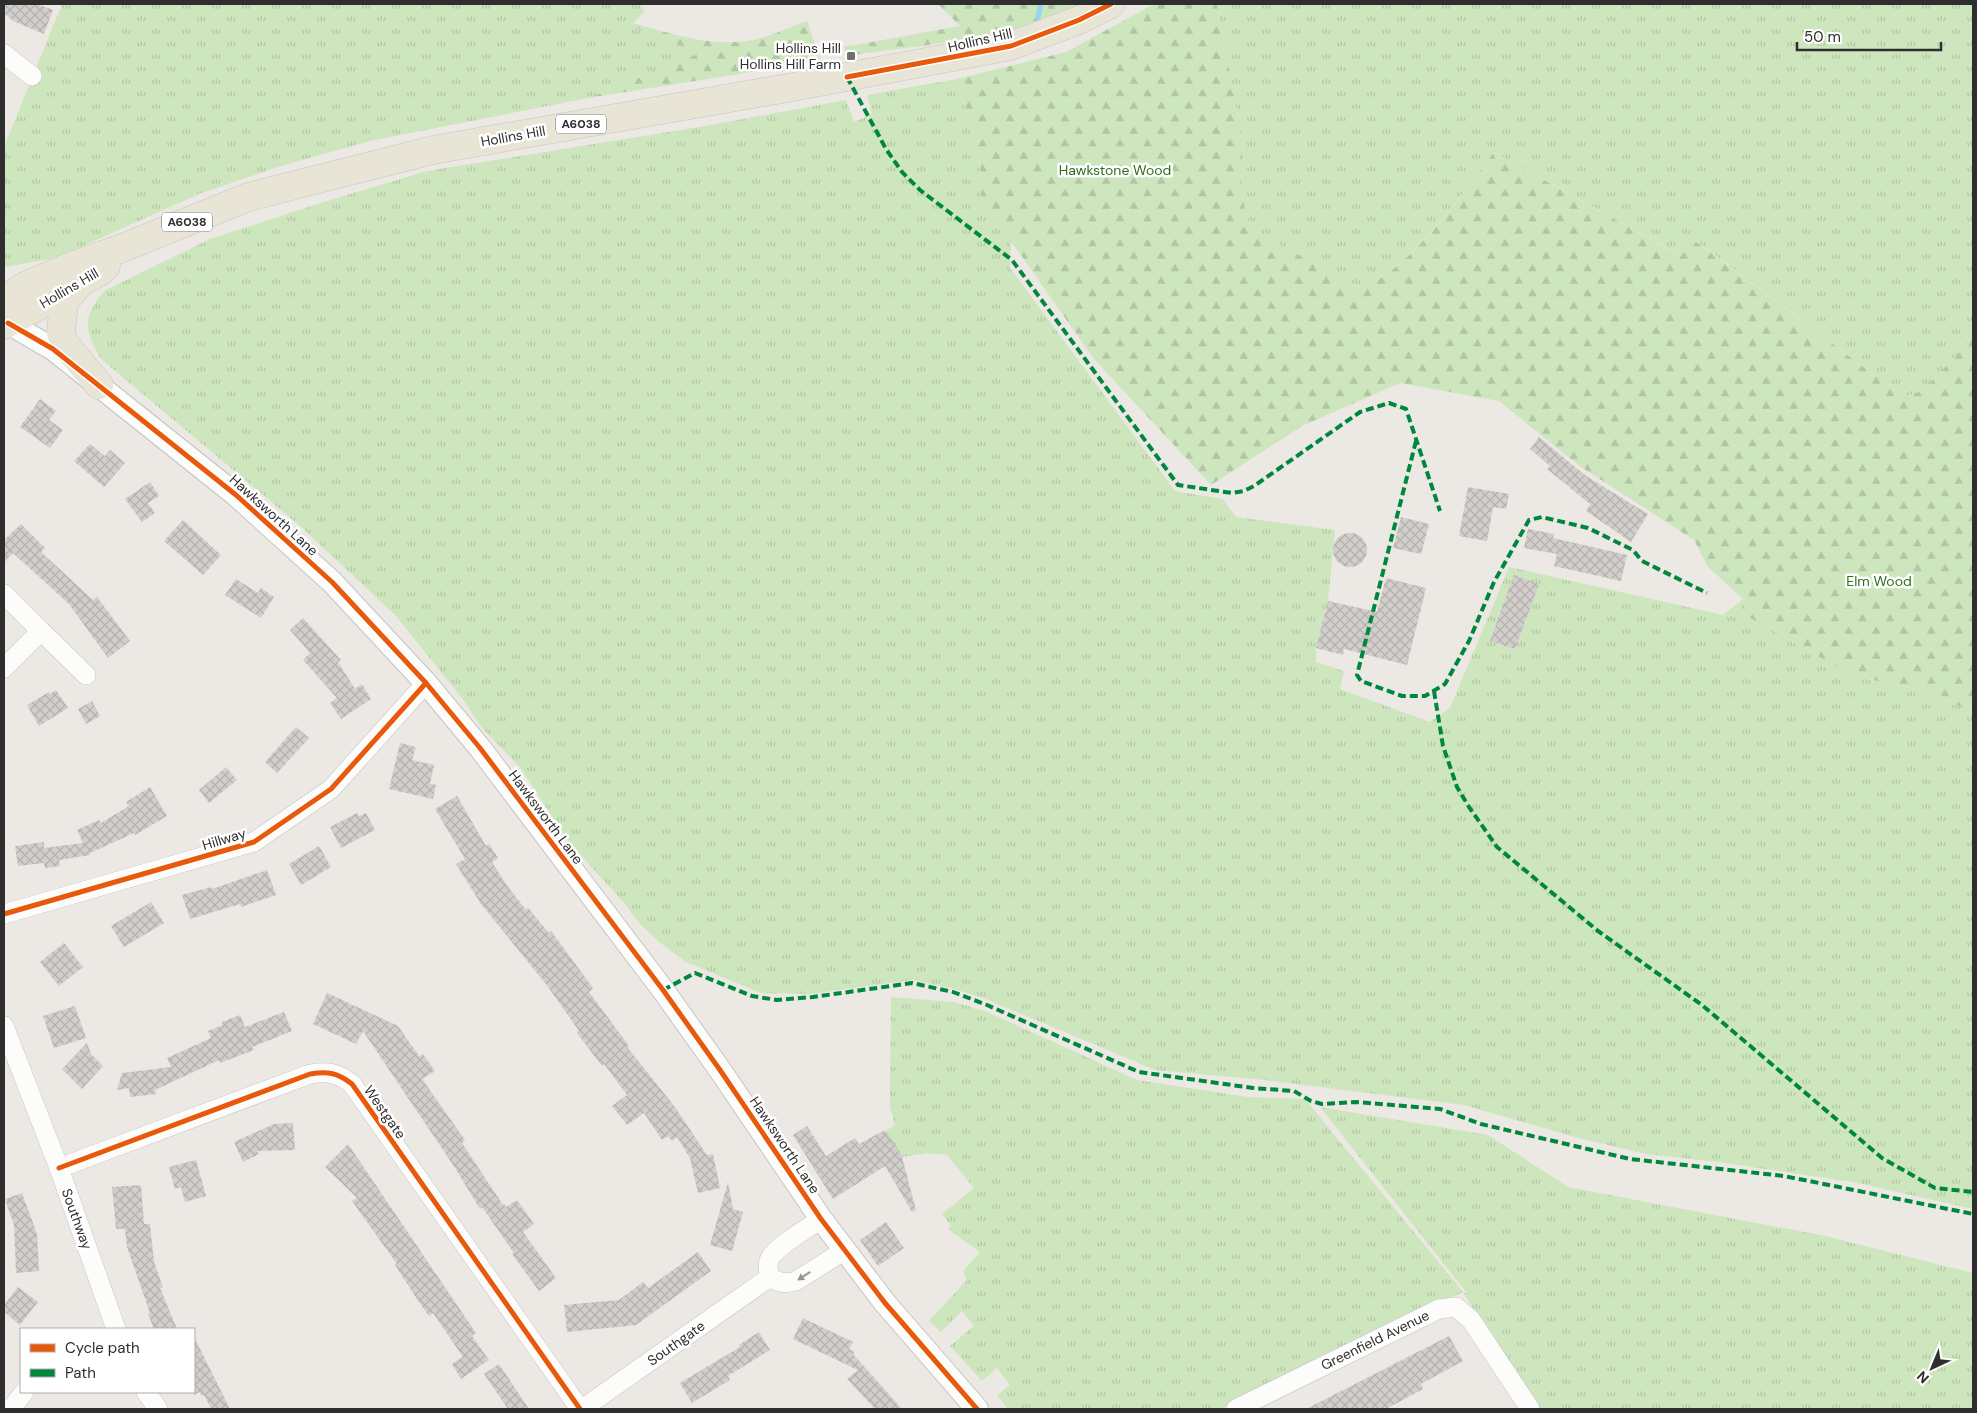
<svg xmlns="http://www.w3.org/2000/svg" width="1977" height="1413" font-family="'DM Sans',sans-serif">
	<defs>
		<pattern id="grass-tufts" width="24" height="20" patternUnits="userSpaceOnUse" patternTransform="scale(1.25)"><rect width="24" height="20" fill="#cee6be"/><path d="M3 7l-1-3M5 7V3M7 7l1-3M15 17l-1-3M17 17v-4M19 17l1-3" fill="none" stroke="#b1c6a4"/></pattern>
		<pattern id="forest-firs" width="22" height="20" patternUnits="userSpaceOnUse" patternTransform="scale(1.25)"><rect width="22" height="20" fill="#cee6be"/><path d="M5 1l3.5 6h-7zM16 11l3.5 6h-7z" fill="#b1c6a4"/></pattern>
		<pattern id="building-cross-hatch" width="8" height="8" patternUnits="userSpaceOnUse" patternTransform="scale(1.25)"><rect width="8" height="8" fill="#d1cecb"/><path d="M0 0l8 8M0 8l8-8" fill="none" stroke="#b4b1af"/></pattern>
	</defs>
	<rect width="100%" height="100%" fill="#ece8e4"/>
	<g fill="url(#grass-tufts)">
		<path d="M62,4h576l7,7 -12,12v4l69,26 -114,45 -218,43 -92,26 -79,27 -143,64 -52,9v-120z"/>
		<path d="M1217,4h756v334l-51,53 -15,5 -9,-3 -203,-153 -13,16 -188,-104c-28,36 -92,129 -137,135l-107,-59 -9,-35 2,-50z"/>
		<path d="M957,79l22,74 4,54 28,34 -1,27 165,223 48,8 13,18 99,13 -7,71 -12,47v14l28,9 -4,18 90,33 20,-14 59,-141 214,48 20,-16 110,77 75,15 45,22v496l-120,-27 -135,-20 -72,-8 -68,-16 -114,-33 -209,-26 -100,-9 -174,-73 -31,-9 -38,-8 -102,14 -49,-1 -75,-31 -27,-20 -19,-18 -15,-20 -57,-63 -48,-74 -38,-39 -20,-30 -66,-82 -97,-91 -198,-166c-17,-30 -19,-40 3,-68l106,-52 117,-38 100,-30 278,-45 141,-26 8,22 18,-8 -5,-19z"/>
		<path d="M891,997l63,5 31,9 152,69 111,17 57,2 158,193 -242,117h-213l-11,-14 13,-10 -13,-17 -15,13 -32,-35 24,-20 -12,-15 -21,21 -12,-11 38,-41 -4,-9 17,-19 -28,-20 -4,-3 3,-3 -9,-12 32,-26 -27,-33 -20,-2 -24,4 -17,-26 9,-6 -5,-18z"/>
		<path d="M1320,1107l168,28 80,52 257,49 148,37v136h-433l-76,-115 2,-2z"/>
	</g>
	<g fill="url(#forest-firs)">
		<path d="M938,4h142c-65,36 -161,41 -233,52l-3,-9 116,-21z"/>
		<path d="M1154,4h63l26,139 -2,50 9,35 107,59c45,-5 110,-100 137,-135l187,104 13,-16 204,153 9,3 15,-5 51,-53v375l-45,-22 -75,-15 -106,-60 -4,-17 -35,-32 -14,-27 -116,-75 -79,-64 -99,-18 -98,43 -91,59 -117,-126 -83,-118 -28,-34 -4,-54 -22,-74 109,-27z"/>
		<path d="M807,21l14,40 -233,37 113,-45 -68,-26v-4c38,11 84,26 124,16 17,-4 34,-12 50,-18z"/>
	</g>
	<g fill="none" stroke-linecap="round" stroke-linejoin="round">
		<path stroke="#99d6ec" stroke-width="5.5" d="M1038,17l3,-13"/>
	</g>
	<g fill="url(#building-cross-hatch)">
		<path d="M4,4h33l16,6 -9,24 -31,-13 -9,-8z"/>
		<path d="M40,399l16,12 -7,9 14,10 -13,18 -30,-21z"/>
		<path d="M1539,437l47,39 62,38 -17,28 -45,-31 4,-7 -43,-35 3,-3 -20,-17z"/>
		<path d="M90,444l15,12 5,-6 15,13 -21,24 -30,-26z"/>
		<path d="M150,482l9,14 -11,7 7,10 -13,9 -17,-23z"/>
		<path d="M1468,487l41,7 -3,15 -13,-2 -6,34 -28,-5z"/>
		<path d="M1401,517l28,7 -8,30 -28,-6z"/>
		<path d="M183,520l38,35 -18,20 -39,-34z"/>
		<path d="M21,524l24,24 -4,4 52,48 4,-3 33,44 -22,17 -39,-54 -56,-51 -9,10v-23z"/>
		<path d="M1528,529l26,5 -1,4 74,17 -6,26 -67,-15 3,-12 -33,-6z"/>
		<circle cx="1350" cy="550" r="17"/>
		<path d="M1514,575l25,9 -24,65 -25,-8z"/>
		<path d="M1386,578l40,10 -19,77 -63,-16 -1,6 -27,-7 12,-47 49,11z"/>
		<path d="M236,579l22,14 3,-5 13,9 -13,21 -36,-23z"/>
		<path d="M303,618l38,42 -3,2 17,27 7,-5 9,15 -30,20 -11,-16 7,-5 -34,-38 7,-7 -20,-23z"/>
		<path d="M56,690l12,18 -29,18 -12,-21 22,-13 1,2z"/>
		<path d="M92,701l8,15 -14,8 -8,-15z"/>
		<path d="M296,727l13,11 -32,35 -12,-11z"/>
		<path d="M400,743l16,4 -4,13 22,5 -4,19 6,1 -3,14 -44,-10z"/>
		<path d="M226,767l11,13 -28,23 -10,-13z"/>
		<path d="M150,787l17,29 -32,19 -1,-2 -44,20v2l-31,5 1,6 -15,2 -1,-5 -26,3 -3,-20 29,-4v6l39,-5 -6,-13 22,-10 2,3 28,-17 -3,-4z"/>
		<path d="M457,796l29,50 3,-2 9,14 -6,4 16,25 18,23 2,-2 21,25 2,-2 42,57 -4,4 40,54 -2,1 48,60 32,48 6,-1 7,34 -22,5 -8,-35 -13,-21 -5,4 -4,-5 -6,4 -18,-27 -17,12 -15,-19 15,-11 -23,-31 -2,2 -25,-33 2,-2 -30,-43 -68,-84 -25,-40 9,-5 -30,-50z"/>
		<path d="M357,813l2,3 7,-3 9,17 -34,18 -11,-21z"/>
		<path d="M319,846l12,21 -30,18 -12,-21z"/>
		<path d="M267,870l9,25 -35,12 -1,-3 -50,15 -8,-24 29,-8 1,2z"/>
		<path d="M151,902l13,21 -40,24 -13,-21z"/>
		<path d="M64,943l19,24 -24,19 -19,-24z"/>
		<path d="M327,993l71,33 21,30 4,-2 12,17 -13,8 43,61 -3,3 41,62 1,-1 2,3 11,-7 17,24 -11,8 33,46 -17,13 -27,-37 2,-1 -32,-46 -2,2 -25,-41 -92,-137 -7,13 -43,-20z"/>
		<path d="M75,1006l11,32 -32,10 -11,-32z"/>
		<path d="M284,1012l8,19 -40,16 2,3 -34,13 -1,-3 -64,30 1,4 -26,3 -1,-9 -12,2 5,-17 49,-6 -4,-9 44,-20 -3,-7 15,-6 -1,-3 18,-7 5,12z"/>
		<path d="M87,1043l4,11 12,12 -21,23 -20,-20z"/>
		<path d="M293,1123l2,27 -38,1 2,3 -16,8 -9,-20 40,-18z"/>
		<path d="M807,1126l19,30 29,-18 4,6 26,-14 16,23 15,57 -4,2 -27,-46 -52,33 -40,-64z"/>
		<path d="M348,1144l128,189 -4,3 17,24 -28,19 -9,-15 11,-7 -30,-44 -4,3 -10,-14 -24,-37 2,-1 -45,-63 5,-3 -32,-31z"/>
		<path d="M196,1160l10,36 -21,6 -4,-15 -6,2 -6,-22z"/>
		<path d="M728,1182l5,27 10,3 -11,39 -22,-6z"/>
		<path d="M141,1185l3,39h6l4,38 9,25 -3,1 17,41h-23l-6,-15 2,-1 -23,-66 -2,-18h-9l-4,-42z"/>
		<path d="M22,1193l15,41 2,37 -23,2 -2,-48 -9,-26z"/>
		<path d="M886,1222l18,26 -26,18 -18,-26z"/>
		<path d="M698,1252l13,19 -75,54 -69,7 -3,-27 55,-5 24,-18 5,6z"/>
		<path d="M18,1287l20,15 -18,23 -16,-13v-7z"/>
		<path d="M803,1318l50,24 -4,7 6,3 -2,2 49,55h-27l-28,-30 11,-9 -65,-31z"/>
		<path d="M759,1332l11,18 -42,26 2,4 -38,23 -12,-20 60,-36 -1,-2z"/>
		<path d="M1449,1336l14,25 -42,23 2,5 -37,20h-80z"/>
		<path d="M194,1337l36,72h-19l-7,-14 -3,1 -1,-4 -6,3z"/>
		<path d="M499,1364l30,45h-21l-24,-35z"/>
	</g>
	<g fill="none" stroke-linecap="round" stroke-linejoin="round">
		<defs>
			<g id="minor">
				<path d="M4,54l28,22"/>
				<path d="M4,594l37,37"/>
				<path d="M4,668l37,-37 45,44"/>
				<path d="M4,914l250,-72 77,-53 95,-106"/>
				<path d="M4,1026l55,142 57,161"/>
				<path d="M59,1168l251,-94c18,-3 28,-1 42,10l228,325"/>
				<path d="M821,1219c-12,8 -44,27 -51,39 -3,6 -2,13 0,19 9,6 16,7 26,4l49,-31"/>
				<path d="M146,1392l12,17"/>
				<path d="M11,1409l13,-17"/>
				<path d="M582,1409l188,-132"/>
				<path d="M1236,1409l203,-100 17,-2 15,13 59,89"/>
			</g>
			<path id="tertiary" d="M8,323l45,26 183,146 96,87 94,101 54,65 183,242 57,80 101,149 64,84 92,106"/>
			<g id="primary">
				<path d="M79,284l-15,18 -3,30 3,11 35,42"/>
				<path d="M4,299l23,-14 39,-17 59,-21 123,-50 185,-47 360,-63 218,-41 68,-26 32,-16"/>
				<path d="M4,325l97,-54 5,-5"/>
			</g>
		</defs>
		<use href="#minor" stroke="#c5c4c5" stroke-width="20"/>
		<use href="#tertiary" stroke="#c5c4c5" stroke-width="24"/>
		<use href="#primary" stroke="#c6c5c4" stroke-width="29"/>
		<use href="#minor" stroke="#fcfcfb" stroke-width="19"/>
		<use href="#tertiary" stroke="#fcfcfb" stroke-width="22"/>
		<use href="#primary" stroke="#e8e4d6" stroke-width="28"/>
		<g stroke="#00873e" stroke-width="4" stroke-dasharray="8 4" stroke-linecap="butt">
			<path d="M847,77l39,72 16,23 18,18 92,70 166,225 54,8 12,-2 10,-5 106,-74 29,-9 17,6 34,102"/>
			<path d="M1416,441l-59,234 4,6 41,15h23l20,-12 24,-43 25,-59 35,-62 13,-3 46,11 45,22 9,11 65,32"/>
			<path d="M1434,691l9,55 14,41 12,20 28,40 101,84 104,74 180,153 53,30 38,4"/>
			<path d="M663,990l32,-17 57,23 25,4 36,-3 99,-14 41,9 34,13 152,67 114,16 41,3 17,10 11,3 34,-2 84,7 41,15 149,35 154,17 189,38"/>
		</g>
		<defs>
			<g id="cycleway">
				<path d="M847,77l164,-31 68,-26 32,-16"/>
				<path d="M8,323l45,26 183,146 96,87 94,101 54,65 183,242 57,80 101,149 64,84 92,106"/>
				<path d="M4,914l250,-72 77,-53 95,-106"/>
				<path d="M59,1168l251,-94c18,-3 28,-1 42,10l228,325"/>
			</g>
		</defs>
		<use href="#cycleway" stroke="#fff" stroke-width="8"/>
		<use href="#cycleway" stroke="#e8590c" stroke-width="5"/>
	</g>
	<defs><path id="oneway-solid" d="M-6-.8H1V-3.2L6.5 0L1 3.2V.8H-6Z" transform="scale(1.25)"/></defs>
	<use fill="#959594" href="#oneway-solid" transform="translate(804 1276) rotate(147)"/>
	<rect fill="#706f6e" stroke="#fff" stroke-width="2" x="846" y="51" width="10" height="10" rx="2.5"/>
	<g text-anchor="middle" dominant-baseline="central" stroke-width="5" stroke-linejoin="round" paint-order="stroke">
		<g fill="#fff" stroke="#6d6d6d" stroke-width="1">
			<rect x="556" y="114.5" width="50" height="19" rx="4"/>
			<rect x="162" y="212.5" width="50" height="19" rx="4"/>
		</g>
		<g font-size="12" font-weight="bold" fill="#2e2e2e">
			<text x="581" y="124">A6038</text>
			<text x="187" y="222">A6038</text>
		</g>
		<g font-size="14" fill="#2e2e2e" stroke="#fff">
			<text transform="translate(980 40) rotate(-13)">Hollins Hill</text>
			<text transform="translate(513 136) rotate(-10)">Hollins Hill</text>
			<text transform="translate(69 288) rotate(-30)">Hollins Hill</text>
			<text transform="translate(274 515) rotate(42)">Hawksworth Lane</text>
			<text transform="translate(546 817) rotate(53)">Hawksworth Lane</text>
			<text transform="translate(224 839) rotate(-17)">Hillway</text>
			<text transform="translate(385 1112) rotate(55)">Westgate</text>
			<text transform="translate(785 1145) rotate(56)">Hawksworth Lane</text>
			<text transform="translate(77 1219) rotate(70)">Southway</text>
			<text transform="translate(1375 1340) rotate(-26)">Greenfield Avenue</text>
			<text transform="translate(676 1343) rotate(-35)">Southgate</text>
		</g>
		<g font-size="14" fill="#2e2e2e" stroke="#fff" text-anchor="end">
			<text x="841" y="48">Hollins Hill<tspan x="841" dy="16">Hollins Hill Farm</tspan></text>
		</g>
		<g font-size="14" fill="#2c6e1b" stroke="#fff">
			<text x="1115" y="170">Hawkstone Wood</text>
			<text x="1879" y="581">Elm Wood</text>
		</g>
	</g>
	<rect width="1977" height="1413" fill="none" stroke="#2e2e2e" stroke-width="10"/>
	<rect x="20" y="1328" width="175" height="65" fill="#ffffff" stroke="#ababab"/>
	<rect x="30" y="1344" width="25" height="8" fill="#e8590c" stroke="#ababab"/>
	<text x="65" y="1353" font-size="15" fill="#2e2e2e">Cycle path</text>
	<rect x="30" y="1369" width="25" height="8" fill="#00873e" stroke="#ababab"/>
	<text x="65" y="1378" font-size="15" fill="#2e2e2e">Path</text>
	<g transform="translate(1932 1368) rotate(224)" stroke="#ffffff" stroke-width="4" paint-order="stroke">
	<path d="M0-4L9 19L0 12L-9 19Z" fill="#2e2e2e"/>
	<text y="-8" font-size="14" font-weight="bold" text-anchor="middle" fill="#2e2e2e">N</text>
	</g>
	<path d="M1797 42v8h144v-8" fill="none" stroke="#2e2e2e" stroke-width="2.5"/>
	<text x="1804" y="42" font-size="15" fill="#2e2e2e" stroke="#ffffff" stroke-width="4" paint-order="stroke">50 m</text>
</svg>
